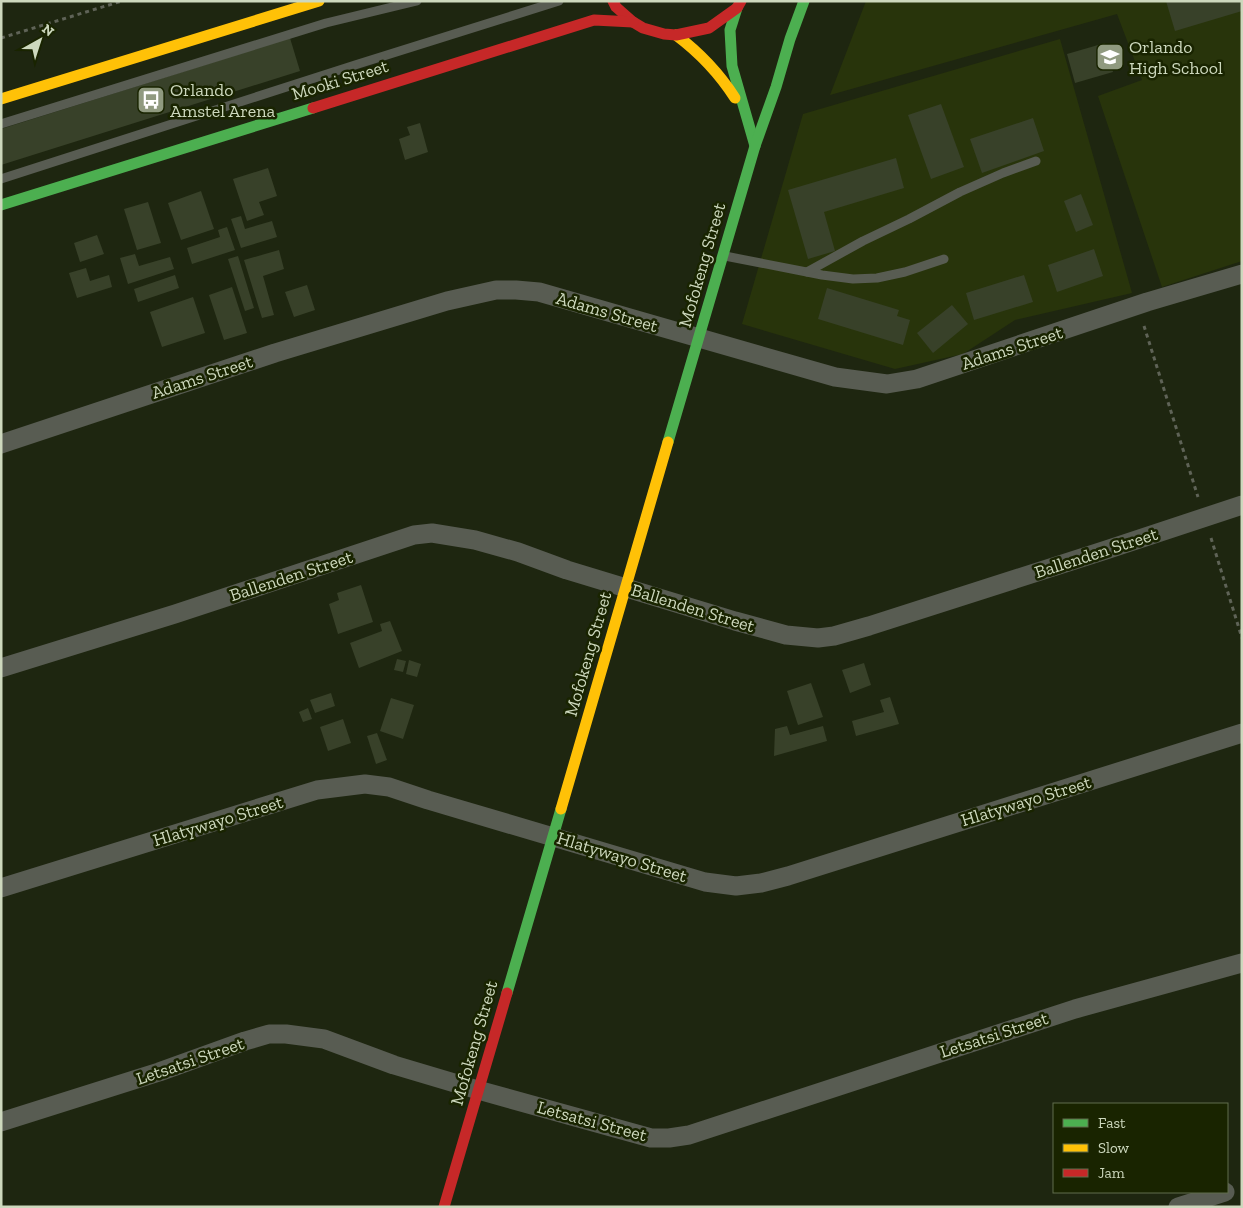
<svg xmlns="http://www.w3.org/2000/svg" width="1243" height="1208" font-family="'Zilla Slab',serif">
	<rect width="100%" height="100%" fill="#1e2610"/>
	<g fill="#28340b">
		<path d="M866,1h376v260l-80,26 -64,-191 44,-16 -25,-66 -287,81z"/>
		<path d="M1060,39l72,254 -117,27 -52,34 -68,15 -153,-45 61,-210z"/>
	</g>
	<g fill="#384129">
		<path d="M1166,1h76v10l-67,20z"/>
		<path d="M290,38l10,33 -299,94v-36z"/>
		<path d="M1105,43l8,29 -38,11 -8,-29z"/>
		<path d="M941,104l23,63 -33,12 -23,-64z"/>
		<path d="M1033,118l11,33 -62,22 -12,-34z"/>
		<path d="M420,123l8,29 -23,8 -6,-21 11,-4 -3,-8z"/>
		<path d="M896,158l8,30 -80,24 11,39 -27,8 -20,-69z"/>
		<path d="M268,168l9,28 -18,6 5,13 -17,6 -14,-42z"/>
		<path d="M201,191l13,38 -33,11 -13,-37z"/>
		<path d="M1081,194l12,31 -17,7 -12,-31z"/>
		<path d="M148,202l13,41 -24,7 -13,-41z"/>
		<path d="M241,216l4,13 27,-8 5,16 -36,11 -10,-29z"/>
		<path d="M227,227l8,23 -43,14 -5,-16 33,-11 -2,-7z"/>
		<path d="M97,235l7,19 -24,8 -6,-19z"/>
		<path d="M1094,249l9,27 -46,16 -9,-27z"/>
		<path d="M279,250l5,19 -21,7 11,39 -12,3 -18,-58z"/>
		<path d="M135,254l4,12 31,-9 4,12 -46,15 -8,-26z"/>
		<path d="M238,256l16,52 -9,3 -17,-52z"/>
		<path d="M86,268l4,13 19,-6 3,12 -35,11 -8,-25z"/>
		<path d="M175,275l4,13 -41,14 -4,-13z"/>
		<path d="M1024,275l9,27 -59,18 -8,-27z"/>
		<path d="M307,285l8,25 -21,7 -9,-25z"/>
		<path d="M232,287l15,46 -23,7 -15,-45z"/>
		<path d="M827,288l72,22 -2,6 13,4 -7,25 -85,-26z"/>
		<path d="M193,297l12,36 -43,14 -12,-35z"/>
		<path d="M952,305l16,19 -35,29 -16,-20z"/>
		<path d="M361,585l12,37 -35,12 -9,-30 10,-4 -2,-7z"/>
		<path d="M390,621l12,30 -43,17 -9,-25 32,-12 -2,-7z"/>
		<path d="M397,659l9,2 -3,11 -9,-2z"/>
		<path d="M409,660l12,4 -4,13 -11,-3z"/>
		<path d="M864,663l7,22 -21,8 -8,-23z"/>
		<path d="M811,683l12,34 -25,8 -11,-34z"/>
		<path d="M331,693l4,13 -20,7 -5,-13z"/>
		<path d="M890,697l9,27 -43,12 -4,-15 32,-9 -4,-12z"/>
		<path d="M391,698l23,7 -11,34 -23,-8z"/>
		<path d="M308,708l4,11 -9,3 -4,-10z"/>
		<path d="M343,719l8,24 -23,8 -8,-24z"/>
		<path d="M787,726l3,9 33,-9 4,15 -53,15 1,-27z"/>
		<path d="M377,733l10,27 -11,4 -9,-28z"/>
	</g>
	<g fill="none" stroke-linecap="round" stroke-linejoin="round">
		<g stroke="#5f6357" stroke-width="3" stroke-dasharray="4 4" stroke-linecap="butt">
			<path d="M1,38l121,-37"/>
			<path d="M1144,326l54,171"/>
			<path d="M1211,538l31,100"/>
		</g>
		<g stroke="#585c52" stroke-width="9">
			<path d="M1,124l325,-101 91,-22"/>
			<path d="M1,179l354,-114 204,-64"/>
			<path d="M725,256l97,19 31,4 24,-1 28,-6 39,-13"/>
			<path d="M807,272l56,-31 46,-22 51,-27 43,-19 33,-12"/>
		</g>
		<g stroke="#585c52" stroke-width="19">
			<path d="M1,444l274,-91 172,-52 49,-11h20l23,2 296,85 52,7 30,-5 230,-77 95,-28"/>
			<path d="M1,668l174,-54 239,-79 18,-2 43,7 43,12 49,18 168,51 51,14 32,3 16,-2 35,-10 237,-76 136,-45"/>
			<path d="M1,888l316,-98 48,-6 24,3 39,13 277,82 31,4 25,-3 27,-7 454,-143"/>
			<path d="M1,1122l158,-50 86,-31 24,-7h17l38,5 70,26 84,25 173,48h18l20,-3 386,-126 167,-46"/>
			<path d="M1178,1207l47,-15"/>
		</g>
		<g stroke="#4caf50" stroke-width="11">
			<path d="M737,8l-7,22 2,36 23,80"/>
			<path d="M1,205l312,-97"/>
			<path d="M668,442l87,-296 21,-59 14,-48 14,-38"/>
			<path d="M507,993l54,-184"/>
		</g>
		<g stroke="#ffc107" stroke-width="11">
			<path d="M676,35c24,18 43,38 59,63"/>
			<path d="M1,99l318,-98"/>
			<path d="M561,809l107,-367"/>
		</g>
		<g stroke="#c62828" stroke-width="11">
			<path d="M613,1l3,6 17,15 10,6 21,6 12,1 33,-7 28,-20 4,-7"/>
			<path d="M313,108l281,-88 39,2"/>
			<path d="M444,1207l63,-214"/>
		</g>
	</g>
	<defs>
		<symbol id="school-square" viewBox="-11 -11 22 22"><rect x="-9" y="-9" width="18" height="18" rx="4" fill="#909a80" stroke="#192400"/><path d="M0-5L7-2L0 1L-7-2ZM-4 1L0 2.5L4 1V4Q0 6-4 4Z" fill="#fff"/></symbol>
		<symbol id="bus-square" viewBox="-11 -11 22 22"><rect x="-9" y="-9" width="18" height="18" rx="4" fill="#909a80" stroke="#192400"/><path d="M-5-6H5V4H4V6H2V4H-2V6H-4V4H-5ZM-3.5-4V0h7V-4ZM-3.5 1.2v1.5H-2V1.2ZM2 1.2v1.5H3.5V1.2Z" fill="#fff"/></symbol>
	</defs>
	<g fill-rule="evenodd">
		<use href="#school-square" x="1094" y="41" width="32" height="32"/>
		<use href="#bus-square" x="135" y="84" width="32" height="32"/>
	</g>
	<g text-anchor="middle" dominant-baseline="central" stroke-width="5" stroke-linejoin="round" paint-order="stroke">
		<g font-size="18" fill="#cdd8bd" stroke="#192400" text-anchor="start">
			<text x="1129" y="47">Orlando<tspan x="1129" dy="21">High School</tspan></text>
			<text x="170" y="90">Orlando<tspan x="170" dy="21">Amstel Arena</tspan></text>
		</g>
		<g font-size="18" fill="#cdd8bd" stroke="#192400">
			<text transform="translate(340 80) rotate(-17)">Mooki Street</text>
			<text transform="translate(702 265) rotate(-74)">Mofokeng Street</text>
			<text transform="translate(607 312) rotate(16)">Adams Street</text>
			<text transform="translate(1012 348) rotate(-18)">Adams Street</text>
			<text transform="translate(202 377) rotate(-18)">Adams Street</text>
			<text transform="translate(1096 553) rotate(-18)">Ballenden Street</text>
			<text transform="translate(291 576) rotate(-18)">Ballenden Street</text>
			<text transform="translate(693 608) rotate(17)">Ballenden Street</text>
			<text transform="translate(588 654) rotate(-74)">Mofokeng Street</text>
			<text transform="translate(1026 801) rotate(-17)">Hlatywayo Street</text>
			<text transform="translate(218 821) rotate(-17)">Hlatywayo Street</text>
			<text transform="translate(622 857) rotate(17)">Hlatywayo Street</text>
			<text transform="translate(994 1035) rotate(-18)">Letsatsi Street</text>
			<text transform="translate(474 1043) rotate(-74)">Mofokeng Street</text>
			<text transform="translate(190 1061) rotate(-19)">Letsatsi Street</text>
			<text transform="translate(592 1121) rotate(15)">Letsatsi Street</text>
		</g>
	</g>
	<rect width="1243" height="1208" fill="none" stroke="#cdd8bd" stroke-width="5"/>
	<rect x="1053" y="1103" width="175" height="90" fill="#192400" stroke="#616c4c"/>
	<rect x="1063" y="1119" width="25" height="8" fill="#4caf50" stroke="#616c4c"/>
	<text x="1098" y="1128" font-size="15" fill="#cdd8bd">Fast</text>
	<rect x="1063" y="1144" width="25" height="8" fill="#ffc107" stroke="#616c4c"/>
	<text x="1098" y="1153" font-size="15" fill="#cdd8bd">Slow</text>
	<rect x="1063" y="1169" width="25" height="8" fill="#c62828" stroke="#616c4c"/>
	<text x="1098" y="1178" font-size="15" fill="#cdd8bd">Jam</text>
	<g transform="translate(40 40) rotate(39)" stroke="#192400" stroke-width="4" paint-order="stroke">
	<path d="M0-4L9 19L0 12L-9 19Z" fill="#cdd8bd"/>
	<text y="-8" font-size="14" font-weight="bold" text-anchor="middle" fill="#cdd8bd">N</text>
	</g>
</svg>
